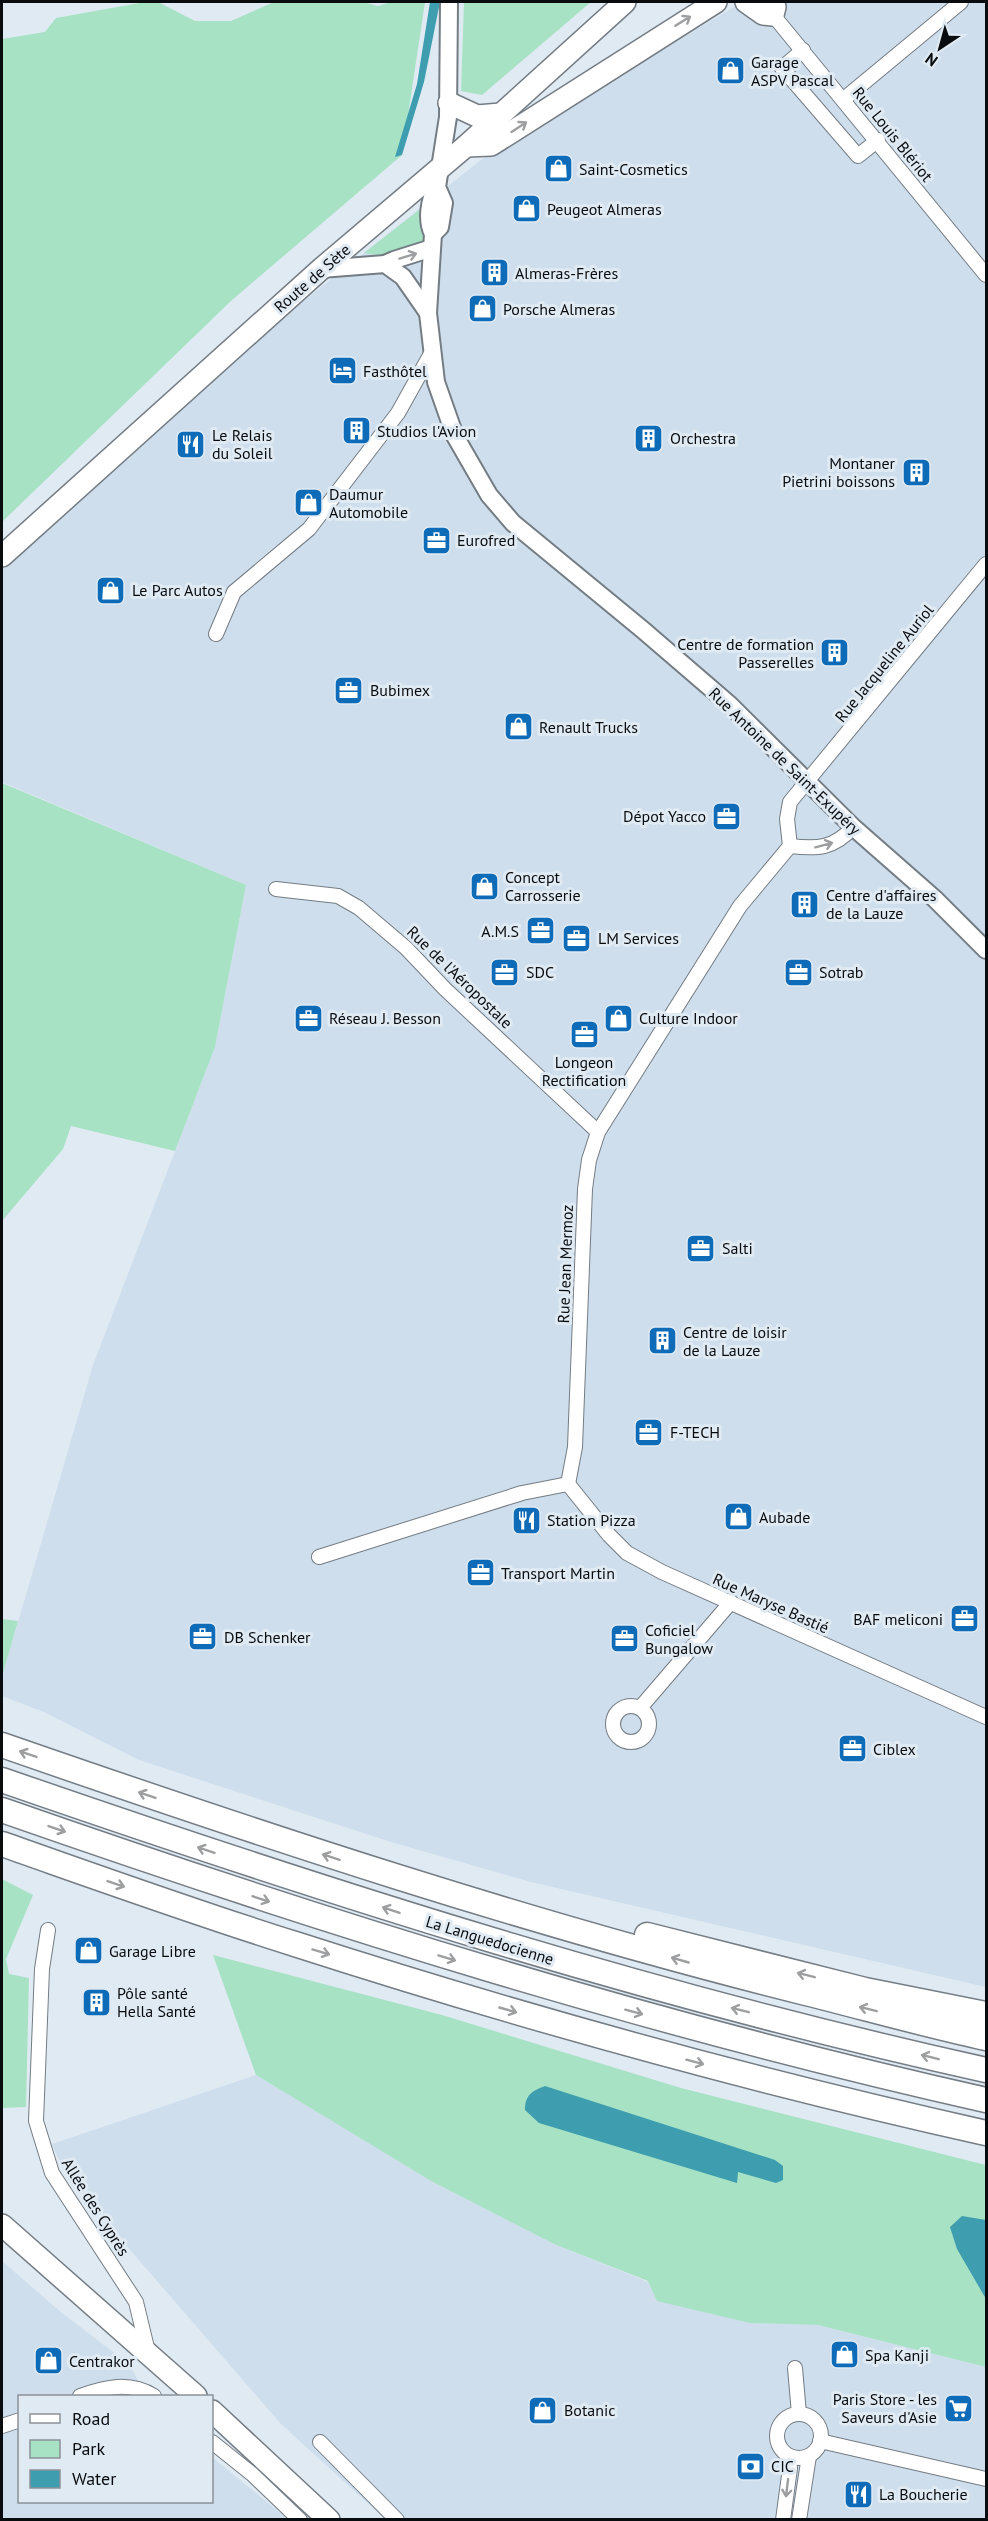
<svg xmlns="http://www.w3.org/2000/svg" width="988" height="2521" font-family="'PT Sans',sans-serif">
	<rect width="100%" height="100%" fill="#e0eaf3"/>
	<g fill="#cedeec">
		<path d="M742,2h244v936l-39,-39 -120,-109 -18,-7 177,175v1029l-455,-105 -140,-40 -252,-82 -95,-48 -42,-16v-19l91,-312 122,-318 31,-162 -244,-103v-219l91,-94 389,-310z"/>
		<path d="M256,2075l175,106 123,63 196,79 68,2 168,42v152h-601l-104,-95 -215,-248 -14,-32z"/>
		<path d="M2,2261l60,52 68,52 16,31h-126v106h192v-45l76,62h-286z"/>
	</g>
	<g fill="#a7e2c4">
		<path d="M145,2h13l37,19h36l43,-19h89l15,4 13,-4h34l-23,153 -170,145 -230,222v-483l43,-7 11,-14z"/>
		<path d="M464,2h127l-109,93 -21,-4z"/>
		<path d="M423,207l2,5 -1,30c-18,14 -38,15 -60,11z"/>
		<path d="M2,783l244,102 -31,162 -40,104 -104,-25 -8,23 -61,72z"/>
		<path d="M2,1619l16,2 -16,56z"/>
		<path d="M2,1879l31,16 -27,64 3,15 20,4 -3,129 -24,1z"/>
		<path d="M213,1955l229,60 239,73 305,77v202l-168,-42 -68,-2 -93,-22 -9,-20 -94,-37 -123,-63 -175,-106z"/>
	</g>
	<g fill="#3e9eb0">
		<path d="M430,2h10l-16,80 -22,73 -7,2 22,-73z"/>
		<path d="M545,2086l230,74 8,6v14l-7,3 -38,-11 -1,11 -198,-60 -14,-13c0,-15 7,-19 20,-24z"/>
		<path d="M962,2216l24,4v79l-29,-50 -7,-22z"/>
	</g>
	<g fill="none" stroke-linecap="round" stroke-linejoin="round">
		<defs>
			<g id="minor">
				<path d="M773,15l213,260"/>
				<path d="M803,50l-21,18 76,88 20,-16"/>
				<path d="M844,99l117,-97"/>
				<path d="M216,634l18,-42 75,-63 89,-116 34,-61"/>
				<path d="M790,846c27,3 44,3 63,-19"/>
				<path d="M276,889l62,7 21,12 47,40 39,41 153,143"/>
				<path d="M568,1484l7,-37 10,-258 4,-29 9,-28 142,-226 50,-60 -3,-27 3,-17 196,-238"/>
				<path d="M568,1484l41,51 18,18 35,19 324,145"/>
				<path d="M319,1557l203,-64 46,-9"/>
				<circle cx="631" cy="1724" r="18"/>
				<path d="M640,1708l91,-106"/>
				<path d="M48,1930l-6,39 -6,152 16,52 84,129 12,50"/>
				<path d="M795,2368l4,46"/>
				<path d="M80,2396c26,-9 49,-15 74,0"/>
				<circle cx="799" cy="2436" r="22"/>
				<path d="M2,2426l18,-6"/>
				<path d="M820,2441l166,38"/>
				<path d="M212,2442l40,32 48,46"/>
				<path d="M320,2442l77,78"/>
				<path d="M783,2520l7,-52 -2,-12"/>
				<path d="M799,2520l10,-64"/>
			</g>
			<g id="tertiary">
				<path d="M437,187c-8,12 -11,34 -4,47l-5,79 8,69 19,54 34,59 24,28 130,107 86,74 124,123 82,72 51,51"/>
				<path d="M433,234l7,-7 4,-24 -7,-16 11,-70 1,-115"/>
				<path d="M385,264l9,-4 38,-12"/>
				<path d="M321,269l64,-5 18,13 25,36"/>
			</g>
			<g id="primary">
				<path d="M746,2l17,12 10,1 2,-8 -3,-5"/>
				<path d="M449,103l28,13 24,-2"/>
				<path d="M466,146l25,-1 225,-143"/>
				<path d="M2,556l319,-287 145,-123 159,-144"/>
				<path d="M2,2225l194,171"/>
				<path d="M212,2411l117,109"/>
			</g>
			<g id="motorway">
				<path d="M2,1745c265,92 531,180 804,248 60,15 120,32 180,45"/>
				<path d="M2,1780c323,112 649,216 984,290"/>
				<path d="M2,1810c323,113 650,215 984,290"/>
				<path d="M2,1844c97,34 194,69 293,100 227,73 458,137 691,189"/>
				<path d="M647,1935l218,55 121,24"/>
			</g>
		</defs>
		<use href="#minor" stroke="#747c84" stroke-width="16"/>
		<use href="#tertiary" stroke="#747c84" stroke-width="20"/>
		<use href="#primary" stroke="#747c84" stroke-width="24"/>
		<use href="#motorway" stroke="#747c84" stroke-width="27"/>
		<use href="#minor" stroke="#fff" stroke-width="14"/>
		<use href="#tertiary" stroke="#fff" stroke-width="16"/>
		<use href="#primary" stroke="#fff" stroke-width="21"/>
		<use href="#motorway" stroke="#fff" stroke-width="24"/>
	</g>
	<defs><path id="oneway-shaft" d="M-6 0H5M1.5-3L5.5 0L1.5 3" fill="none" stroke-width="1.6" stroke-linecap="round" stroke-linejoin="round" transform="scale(1.5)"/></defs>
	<g stroke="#9d9e9f">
		<use href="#oneway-shaft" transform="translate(683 21) rotate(-32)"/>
		<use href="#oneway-shaft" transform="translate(519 127) rotate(-33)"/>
		<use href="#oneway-shaft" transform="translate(408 256) rotate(-17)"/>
		<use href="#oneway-shaft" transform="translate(824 845) rotate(-15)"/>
		<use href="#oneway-shaft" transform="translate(28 1754) rotate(-161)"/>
		<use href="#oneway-shaft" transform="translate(147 1795) rotate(-161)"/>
		<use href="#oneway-shaft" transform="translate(57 1829) rotate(19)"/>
		<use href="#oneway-shaft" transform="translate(206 1850) rotate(-161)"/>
		<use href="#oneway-shaft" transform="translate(331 1857) rotate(-162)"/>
		<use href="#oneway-shaft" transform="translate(116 1884) rotate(19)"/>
		<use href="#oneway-shaft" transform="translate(261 1899) rotate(18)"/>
		<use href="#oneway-shaft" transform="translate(391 1910) rotate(-162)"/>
		<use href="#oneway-shaft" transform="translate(321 1952) rotate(17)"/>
		<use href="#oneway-shaft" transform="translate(447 1958) rotate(17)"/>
		<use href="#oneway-shaft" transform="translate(680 1960) rotate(-164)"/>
		<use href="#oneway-shaft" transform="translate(806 1975) rotate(-166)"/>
		<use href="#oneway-shaft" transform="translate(868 2009) rotate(-166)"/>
		<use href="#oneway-shaft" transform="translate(508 2010) rotate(16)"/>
		<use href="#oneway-shaft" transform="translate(740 2010) rotate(-166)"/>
		<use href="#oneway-shaft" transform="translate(634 2012) rotate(15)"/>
		<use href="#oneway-shaft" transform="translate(930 2057) rotate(-166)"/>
		<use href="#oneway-shaft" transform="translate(695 2062) rotate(15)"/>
		<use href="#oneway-shaft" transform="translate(787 2488) rotate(97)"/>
	</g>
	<defs>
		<symbol id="shop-square" viewBox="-11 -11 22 22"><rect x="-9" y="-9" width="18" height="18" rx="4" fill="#0e6bb8" stroke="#e0eaf3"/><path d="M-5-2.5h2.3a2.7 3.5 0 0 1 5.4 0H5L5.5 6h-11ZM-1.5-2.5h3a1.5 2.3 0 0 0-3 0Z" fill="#fff"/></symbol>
		<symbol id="building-square" viewBox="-11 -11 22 22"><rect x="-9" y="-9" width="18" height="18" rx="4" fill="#0e6bb8" stroke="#e0eaf3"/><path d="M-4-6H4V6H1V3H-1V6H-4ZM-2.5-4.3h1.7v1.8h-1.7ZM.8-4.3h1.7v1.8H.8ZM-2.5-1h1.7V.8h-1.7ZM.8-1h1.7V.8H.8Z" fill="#fff"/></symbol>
		<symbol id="hotel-square" viewBox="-11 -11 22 22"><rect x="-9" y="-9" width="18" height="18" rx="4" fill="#0e6bb8" stroke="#e0eaf3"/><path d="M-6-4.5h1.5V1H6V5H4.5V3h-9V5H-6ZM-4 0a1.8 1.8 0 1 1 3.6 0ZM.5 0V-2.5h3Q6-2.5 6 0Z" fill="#fff"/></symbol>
		<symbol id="restaurant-square" viewBox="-11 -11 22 22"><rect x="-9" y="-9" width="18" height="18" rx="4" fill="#0e6bb8" stroke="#e0eaf3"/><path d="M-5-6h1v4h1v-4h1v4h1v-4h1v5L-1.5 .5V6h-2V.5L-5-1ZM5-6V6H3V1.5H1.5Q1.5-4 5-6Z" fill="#fff"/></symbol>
		<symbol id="office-square" viewBox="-11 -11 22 22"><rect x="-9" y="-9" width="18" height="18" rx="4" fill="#0e6bb8" stroke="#e0eaf3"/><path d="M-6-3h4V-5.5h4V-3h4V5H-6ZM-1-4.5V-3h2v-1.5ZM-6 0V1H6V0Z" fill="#fff"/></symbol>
		<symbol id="supermarket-square" viewBox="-11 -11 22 22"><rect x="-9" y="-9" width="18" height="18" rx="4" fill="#0e6bb8" stroke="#e0eaf3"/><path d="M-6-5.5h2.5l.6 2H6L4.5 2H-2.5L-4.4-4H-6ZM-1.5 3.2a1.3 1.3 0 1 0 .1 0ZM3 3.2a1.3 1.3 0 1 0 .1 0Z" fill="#fff"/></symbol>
		<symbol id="bank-square" viewBox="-11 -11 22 22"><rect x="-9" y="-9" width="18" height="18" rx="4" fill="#0e6bb8" stroke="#e0eaf3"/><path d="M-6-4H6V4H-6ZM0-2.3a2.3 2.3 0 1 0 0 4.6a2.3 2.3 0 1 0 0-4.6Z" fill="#fff"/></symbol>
	</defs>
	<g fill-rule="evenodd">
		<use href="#shop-square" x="714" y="54" width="33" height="33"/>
		<use href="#shop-square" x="542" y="152" width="33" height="33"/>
		<use href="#shop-square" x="510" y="192" width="33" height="33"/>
		<use href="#building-square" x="478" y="256" width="33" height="33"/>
		<use href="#shop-square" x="466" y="292" width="33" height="33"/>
		<use href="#hotel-square" x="326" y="354" width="33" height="33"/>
		<use href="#building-square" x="340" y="414" width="33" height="33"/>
		<use href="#building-square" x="632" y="422" width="33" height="33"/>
		<use href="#restaurant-square" x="174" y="428" width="33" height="33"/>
		<use href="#building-square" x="900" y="456" width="33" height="33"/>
		<use href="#shop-square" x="292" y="486" width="33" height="33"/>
		<use href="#office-square" x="420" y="524" width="33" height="33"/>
		<use href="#shop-square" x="94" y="574" width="33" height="33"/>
		<use href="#building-square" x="818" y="636" width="33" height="33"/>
		<use href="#office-square" x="332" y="674" width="33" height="33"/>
		<use href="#shop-square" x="502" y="710" width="33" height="33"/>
		<use href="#office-square" x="710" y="800" width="33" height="33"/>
		<use href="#shop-square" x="468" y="870" width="33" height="33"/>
		<use href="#building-square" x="788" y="888" width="33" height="33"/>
		<use href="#office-square" x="524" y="914" width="33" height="33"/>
		<use href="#office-square" x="560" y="922" width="33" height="33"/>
		<use href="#office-square" x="488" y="956" width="33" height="33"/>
		<use href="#office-square" x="782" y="956" width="33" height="33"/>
		<use href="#office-square" x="292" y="1002" width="33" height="33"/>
		<use href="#shop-square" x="602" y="1002" width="33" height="33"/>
		<use href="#office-square" x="568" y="1018" width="33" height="33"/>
		<use href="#office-square" x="684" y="1232" width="33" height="33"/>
		<use href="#building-square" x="646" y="1324" width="33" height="33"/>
		<use href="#office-square" x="632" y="1416" width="33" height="33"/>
		<use href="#shop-square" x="722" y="1500" width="33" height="33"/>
		<use href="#restaurant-square" x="510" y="1504" width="33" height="33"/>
		<use href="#office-square" x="464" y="1556" width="33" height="33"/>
		<use href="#office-square" x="948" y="1602" width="33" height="33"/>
		<use href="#office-square" x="186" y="1620" width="33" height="33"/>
		<use href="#office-square" x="608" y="1622" width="33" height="33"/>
		<use href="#office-square" x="836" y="1732" width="33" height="33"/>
		<use href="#shop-square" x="72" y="1934" width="33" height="33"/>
		<use href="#building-square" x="80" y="1986" width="33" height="33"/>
		<use href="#shop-square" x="828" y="2338" width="33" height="33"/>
		<use href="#shop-square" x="32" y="2344" width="33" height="33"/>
		<use href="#supermarket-square" x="942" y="2392" width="33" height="33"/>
		<use href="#shop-square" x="526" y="2394" width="33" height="33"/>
		<use href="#bank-square" x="734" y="2450" width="33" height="33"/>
		<use href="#restaurant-square" x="842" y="2478" width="33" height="33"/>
	</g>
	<g text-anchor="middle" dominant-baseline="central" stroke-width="6" stroke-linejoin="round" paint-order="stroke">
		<g font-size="16" fill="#090c0f" stroke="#e0eaf3" text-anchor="start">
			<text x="751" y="62">Garage<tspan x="751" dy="18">ASPV Pascal</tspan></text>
			<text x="579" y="169">Saint-Cosmetics</text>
			<text x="547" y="209">Peugeot Almeras</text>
			<text x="515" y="273">Almeras-Frères</text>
			<text x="503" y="309">Porsche Almeras</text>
			<text x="363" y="371">Fasthôtel</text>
			<text x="377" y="431">Studios l'Avion</text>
			<text x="212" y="435">Le Relais<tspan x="212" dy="18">du Soleil</tspan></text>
			<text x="670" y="438">Orchestra</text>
			<text x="895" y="463" text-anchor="end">Montaner<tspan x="895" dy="18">Pietrini boissons</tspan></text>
			<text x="329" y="494">Daumur<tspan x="329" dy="18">Automobile</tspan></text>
			<text x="457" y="540">Eurofred</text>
			<text x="132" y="590">Le Parc Autos</text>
			<text x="814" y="644" text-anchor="end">Centre de formation<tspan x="814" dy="18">Passerelles</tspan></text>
			<text x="370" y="690">Bubimex</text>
			<text x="539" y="727">Renault Trucks</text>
			<text x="706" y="816" text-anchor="end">Dépot Yacco</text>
			<text x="505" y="877">Concept<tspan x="505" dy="18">Carrosserie</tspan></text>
			<text x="826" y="895">Centre d'affaires<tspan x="826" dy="18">de la Lauze</tspan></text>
			<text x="519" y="931" text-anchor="end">A.M.S</text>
			<text x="598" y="938">LM Services</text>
			<text x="526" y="972">SDC</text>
			<text x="819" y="972">Sotrab</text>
			<text x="329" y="1018">Réseau J. Besson</text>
			<text x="639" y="1018">Culture Indoor</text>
			<text x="584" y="1062" text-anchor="middle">Longeon<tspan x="584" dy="18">Rectification</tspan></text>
			<text x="722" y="1248">Salti</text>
			<text x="683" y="1332">Centre de loisir<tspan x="683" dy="18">de la Lauze</tspan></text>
			<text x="670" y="1432">F-TECH</text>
			<text x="759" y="1517">Aubade</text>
			<text x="547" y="1520">Station Pizza</text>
			<text x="501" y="1573">Transport Martin</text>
			<text x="943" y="1619" text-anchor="end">BAF meliconi</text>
			<text x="645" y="1630">Coficiel<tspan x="645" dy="18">Bungalow</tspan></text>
			<text x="224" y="1637">DB Schenker</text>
			<text x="873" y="1749">Ciblex</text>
			<text x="109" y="1951">Garage Libre</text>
			<text x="117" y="1993">Pôle santé<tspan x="117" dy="18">Hella Santé</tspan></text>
			<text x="865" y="2355">Spa Kanji</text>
			<text x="69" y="2361">Centrakor</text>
			<text x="937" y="2399" text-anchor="end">Paris Store - les<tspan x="937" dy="18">Saveurs d'Asie</tspan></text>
			<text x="564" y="2410">Botanic</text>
			<text x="771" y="2466">CIC</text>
			<text x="879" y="2494">La Boucherie</text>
		</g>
		<g font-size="16" fill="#090c0f" stroke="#e0eaf3">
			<text transform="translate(893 134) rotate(51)">Rue Louis Blériot</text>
			<text transform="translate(312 278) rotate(-41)">Route de Sète</text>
			<text transform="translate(884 663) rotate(-51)">Rue Jacqueline Auriol</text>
			<text transform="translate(785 761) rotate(44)">Rue Antoine de Saint-Exupéry</text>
			<text transform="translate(460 977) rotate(44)">Rue de l'Aéropostale</text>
			<text transform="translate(565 1264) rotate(-88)">Rue Jean Mermoz</text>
			<text transform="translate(771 1603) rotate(24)">Rue Maryse Bastié</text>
			<text transform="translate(490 1940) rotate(17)">La Languedocienne</text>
			<text transform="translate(96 2207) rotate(58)">Allée des Cyprès</text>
		</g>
	</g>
	<rect width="988" height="2521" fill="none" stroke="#090c0f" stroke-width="6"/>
	<rect x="18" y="2395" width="195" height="108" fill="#e0eaf3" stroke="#8a9198" stroke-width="1.5"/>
	<rect x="30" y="2414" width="30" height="9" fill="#ffffff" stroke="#8a9198" stroke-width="1.5"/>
	<text x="72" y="2425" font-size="18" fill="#090c0f">Road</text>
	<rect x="30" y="2440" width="30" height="18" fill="#a7e2c4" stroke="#8a9198" stroke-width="1.5"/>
	<text x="72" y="2455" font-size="18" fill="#090c0f">Park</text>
	<rect x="30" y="2470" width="30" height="18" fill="#3e9eb0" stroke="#8a9198" stroke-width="1.5"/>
	<text x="72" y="2485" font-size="18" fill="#090c0f">Water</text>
	<g transform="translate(940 48) rotate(216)" stroke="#e0eaf3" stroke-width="4.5" paint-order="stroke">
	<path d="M0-4.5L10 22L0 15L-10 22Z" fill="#090c0f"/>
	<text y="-9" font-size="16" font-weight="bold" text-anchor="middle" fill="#090c0f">N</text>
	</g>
</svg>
